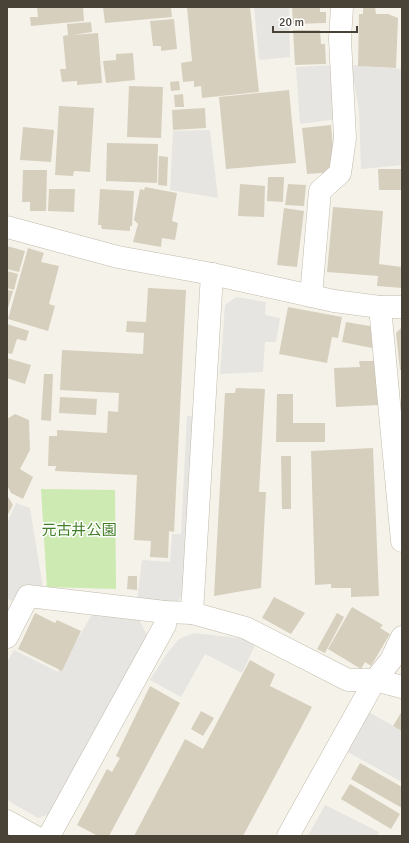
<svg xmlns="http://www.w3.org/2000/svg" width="409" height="843" font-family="Signika,'Noto Sans JP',sans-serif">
	<rect width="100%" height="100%" fill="#f5f2e9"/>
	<path fill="#cceab1" d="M41,489l74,1 1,99 -69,-2z"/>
	<g fill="#e6e5e1">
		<path d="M254,7h35l1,50 -31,3z"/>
		<path d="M336,65l2,54 -38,5 -4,-57z"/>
		<path d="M351,65l51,4v96l-41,4 -2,-58z"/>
		<path d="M210,130l8,68 -48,-8 3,-59z"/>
		<path d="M236,297l30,5 -1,13 15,3 -4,24h-11l-2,30 -43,2 5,-69z"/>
		<path d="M187,416h12l-9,161 -13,27 -40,-5 5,-39 28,2 2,-28h9z"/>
		<path d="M16,503l14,5 13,80 -25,17 -11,-7v-75z"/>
		<path d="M93,613l45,5 10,19 -98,177 -12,4 -31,-18v-138l7,-12 44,22z"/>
		<path d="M194,633l52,6 9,6 -13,28 -37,-19 -24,43 -31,-17 16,-25 13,-16z"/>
		<path d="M367,711l35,20v51l-58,-32z"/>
		<path d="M325,805l54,27 -2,4h-69z"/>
	</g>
	<g fill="#d7cfbe">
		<path d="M37,7h46l1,14 -53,5 -1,-9h8z"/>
		<path d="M103,7h68l1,10 -67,6z"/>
		<path d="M187,7h63l9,85 -57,6 -1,-12 -7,1v-6l-11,1 -2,-19 11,-2z"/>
		<path d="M292,7h28v5h6v11l-33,1z"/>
		<path d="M363,7h12l1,7h12l10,4 -2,50 -38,-2 1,-52h4z"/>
		<path d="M174,19l3,30 -16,2v-5h-8l-3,-25z"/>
		<path d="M91,22l1,10 -20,3 26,-2 4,50 -25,2v-4l-15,1 -2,-13h6l-3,-33 5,-1 -1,-11z"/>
		<path d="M293,30h27l1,14h4l1,20 -31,1z"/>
		<path d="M133,53l2,27 -29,3 -3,-22 13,-1v-6z"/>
		<path d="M179,81l1,9 -9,1 -1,-9z"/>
		<path d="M129,86l34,1 -2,51 -34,-1z"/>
		<path d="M289,90l7,73 -70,6 -7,-72z"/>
		<path d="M183,94l1,13h-9l-1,-12z"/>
		<path d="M59,106l35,2 -4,64 -16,-1 -1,5 -18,-1z"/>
		<path d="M205,108l1,20 -33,2 -1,-20z"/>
		<path d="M331,125l4,47 -28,2 -5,-46z"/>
		<path d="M23,127l31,3 -3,32 -31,-2z"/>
		<path d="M107,143l51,1 -1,39 -51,-2z"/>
		<path d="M159,156l9,1 -1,29 -9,-1z"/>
		<path d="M378,169h24v21h-23z"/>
		<path d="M23,170h24l-1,41h-16v-9h-8z"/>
		<path d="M268,177h16l-1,25 -16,-1z"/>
		<path d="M240,184l25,2 -1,31 -26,-1z"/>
		<path d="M288,184l18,1 -2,21 -19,-1z"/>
		<path d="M145,187l32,6 -5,28 6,2 -3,17 -13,-2 -1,9 -28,-5 5,-18 -4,-4 6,-31 4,1z"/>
		<path d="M49,189h26l-1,23 -26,-1z"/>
		<path d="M100,189l34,2 -2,35h-2v5l-28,-2 -1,-4h-3z"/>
		<path d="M333,207l50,4 -4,53 23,3v21l-25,-2 1,-10 -51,-4z"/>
		<path d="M284,208l20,3 -7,56 -20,-2z"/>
		<path d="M7,246l18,5 -6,21 -12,-3z"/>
		<path d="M28,248l16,5 -3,9 18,4 -10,38 6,2 -7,25 -40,-12z"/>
		<path d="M7,271l11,3 -4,16 -7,-2z"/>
		<path d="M148,288l38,2 -12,242 -5,-1 -1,27 -18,-1 1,-16 -17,-1 3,-65 -82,-4 1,-5h-8l1,-30h8v-6l50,3 1,-22 10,1 1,-19 -59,-3 2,-40 81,4 1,-21 -18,-1 1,-11 19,1z"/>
		<path d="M7,290l6,1 -6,20z"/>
		<path d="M288,307l54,10 -4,21 -6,-1 -5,26 -48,-9z"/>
		<path d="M346,322l30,5 -4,21 -30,-6z"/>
		<path d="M7,324l22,7 -3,10 -9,-2 -5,15 -5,-1z"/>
		<path d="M402,327v43h-2l-4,-37z"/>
		<path d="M7,358l24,7 -6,19 -18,-6z"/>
		<path d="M359,361h17l2,44 -42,2 -2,-39 26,-1z"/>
		<path d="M44,374h9l-2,47 -10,-1z"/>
		<path d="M236,388l29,1 -6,103h7l-5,96 -47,8 11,-203h10z"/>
		<path d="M277,394h16v29h32v19h-49z"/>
		<path d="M60,397l37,2 -1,16 -37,-2z"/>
		<path d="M15,414l14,6 1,30 -10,19 13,8 -10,22 -12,-6 -4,-8v-66z"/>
		<path d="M373,448l6,148 -28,1v-9h-20v-4l-16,1 -4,-134z"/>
		<path d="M281,456h10v53h-9z"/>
		<path d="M7,495l6,10 -6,11z"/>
		<path d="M128,576h9v14l-10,-1z"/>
		<path d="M274,597l31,16 -14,21 -29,-16z"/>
		<path d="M352,607l31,18 -3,3 10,6 -19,32 -6,-4 -4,7 -33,-20z"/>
		<path d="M35,613l20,10 2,-3 24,11 -19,40 -44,-22z"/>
		<path d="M337,613l7,4 -19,36 -8,-4z"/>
		<path d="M250,660l25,14 -5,12 42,21 -69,129h-109l51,-97 18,10z"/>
		<path d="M150,686l30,17 -71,133h-11l-21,-11 30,-56 5,3 8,-14 -4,-2z"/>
		<path d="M201,711l13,7 -11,18 -12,-7z"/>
		<path d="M402,711v20l-9,-5z"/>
		<path d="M360,763l42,24v21l-51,-29z"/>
		<path d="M350,784l50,30 -9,15 -50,-30z"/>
	</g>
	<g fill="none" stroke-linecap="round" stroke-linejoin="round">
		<defs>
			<g id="minor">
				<path d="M7,227l111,30 94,17 122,27 46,6h22"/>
				<path d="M311,296l9,-105 20,-18 5,-35 -5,-99 2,-32"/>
				<path d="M380,307l22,234"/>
				<path d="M192,613l20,-339"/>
				<path d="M7,637l21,-41 137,16 27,1 54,15 102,52h27l27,7"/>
				<path d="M7,821l27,15"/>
				<path d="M49,836l116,-211v-13"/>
				<path d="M288,836l87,-156 16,-20 11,-23"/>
			</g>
		</defs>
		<use href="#minor" stroke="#c1bbab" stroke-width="23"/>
		<use href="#minor" stroke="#fff" stroke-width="22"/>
	</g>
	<g text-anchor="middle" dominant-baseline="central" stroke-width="3" stroke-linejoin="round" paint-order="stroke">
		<g font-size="15" fill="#427d28" stroke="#fff">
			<text x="79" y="530">元古井公園</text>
		</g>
	</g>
	<rect width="409" height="843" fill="none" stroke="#494337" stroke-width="16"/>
	<path d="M273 26v6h84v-6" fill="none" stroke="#494337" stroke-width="2"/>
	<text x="279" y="26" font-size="12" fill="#494337" stroke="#ffffff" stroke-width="3" paint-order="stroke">20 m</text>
</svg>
